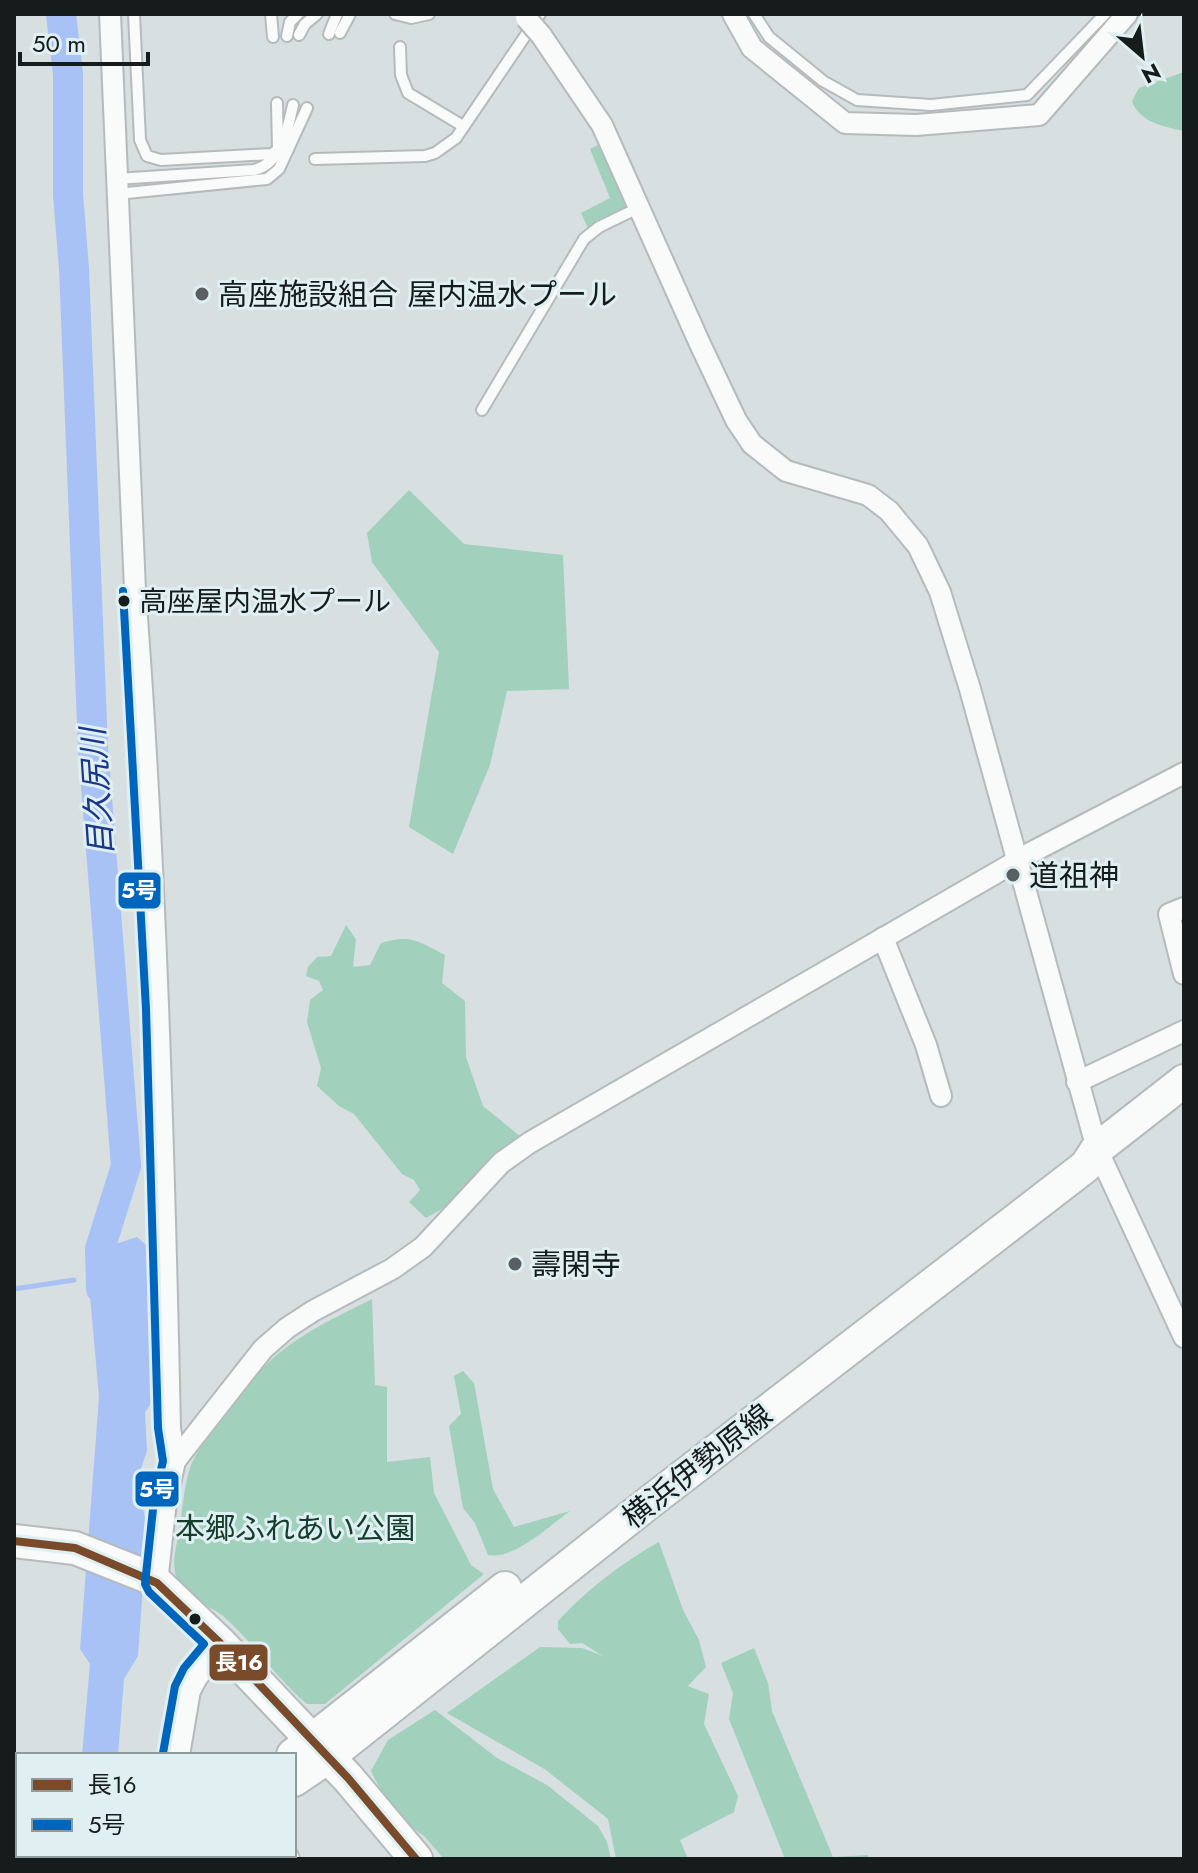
<svg xmlns="http://www.w3.org/2000/svg" width="1198" height="1873" font-family="Jost,'Noto Sans JP',sans-serif">
	<rect width="100%" height="100%" fill="#d7dfe1"/>
	<g fill="#a1d0bc">
		<path d="M1184,72v59c-19,-4 -45,-9 -52,-30l7,-13z"/>
		<path d="M605,141l26,60 -4,9 -39,18 -7,-15 29,-15 -20,-49z"/>
		<path d="M409,490l55,54 99,11 6,134 -62,2 -17,74 -37,89 -44,-27 30,-175 -67,-90 -5,-29z"/>
		<path d="M346,925l10,14 -3,28 17,-2 11,-22c30,-9 37,-2 64,12l-3,28 23,18 1,56 17,49 37,30 -3,16 -30,29 -17,-2 -23,27 -21,12 -17,-16 11,-12 -6,-10 -12,-6 -48,-60 -15,-8 -22,-20 4,-18 -14,-46 3,-22 13,-10 -4,-9 -13,-5 2,-9 9,-10 14,-1z"/>
		<path d="M372,1299l3,86 12,2v75l43,-5 4,36 37,72 13,9 -159,130h-18c-31,-26 -53,-61 -84,-88 -16,-13 -36,-14 -46,-37 -7,-16 1,-37 3,-54 3,-19 4,-41 11,-60 8,-19 23,-34 35,-50 14,-17 27,-37 42,-52 29,-28 68,-46 104,-64z"/>
		<path d="M463,1371l11,12 19,106 21,38 56,-16c-21,15 -56,49 -82,44l-13,-32 -12,-15 -14,-82 12,-12 -7,-38z"/>
		<path d="M659,1542l24,68 16,30 7,27 -18,19 21,8 -5,30 34,72 -4,16 -54,28 8,19h-72l-8,-40 -62,-49 -99,-57 93,-66 42,1 21,8 -21,-13 -12,1 -12,-15v-8c28,-31 65,-59 101,-79z"/>
		<path d="M754,1648l14,35 4,28 61,146 35,-2 1,4h-84l-56,-140 4,-26 -12,-30z"/>
		<path d="M435,1710l62,48 50,27 51,41 9,16 4,17h-167l-20,-23 -31,-22 -22,-43 17,-31z"/>
	</g>
	<path fill="#a8c2f5" d="M137,1237l14,12 7,145 -13,18 2,39 -10,29 10,48 -9,128 -14,23 -6,76h-36l8,-91 -10,-15 19,-252 -12,-135 13,-13z"/>
	<g fill="none" stroke-linecap="round" stroke-linejoin="round">
		<path stroke="#a8c2f5" stroke-width="5" d="M14,1289l60,-9"/>
		<path stroke="#a8c2f5" stroke-width="30" d="M61,14l7,60v121l6,73 19,480 33,418 -26,83 1,40"/>
		<defs>
			<g id="lane">
				<path d="M134,14l6,126 7,16 14,4 110,-6 7,-4 -1,-47"/>
				<path d="M271,14l2,23"/>
				<path d="M395,14l16,4 18,-4"/>
				<path d="M754,14l15,23 54,44 34,19 74,5 96,-10 78,-81"/>
				<path d="M340,33l10,-19"/>
				<path d="M329,34l8,-20"/>
				<path d="M299,35l6,-11 12,-10"/>
				<path d="M287,36l3,-14 8,-8"/>
				<path d="M400,47l1,28 7,18 55,33"/>
				<path d="M315,159l110,-3 10,-3 21,-15 84,-124"/>
				<path d="M116,179l138,-9c27,-6 34,-42 39,-65"/>
				<path d="M117,194l150,-15 12,-10 28,-61"/>
				<path d="M482,410l102,-171 15,-12 41,-20"/>
			</g>
			<g id="street">
				<path d="M110,14l25,576c21,278 29,559 35,838l5,33 -9,40 -9,82"/>
				<path d="M733,14l19,34 93,75 71,2 123,-10 88,-101"/>
				<path d="M541,35l61,90 98,219 36,76 16,24 34,27 82,24 21,16 29,35 22,46 30,97 127,460 87,188"/>
				<path d="M1184,908l-15,6 15,60"/>
				<path d="M883,938l43,107 15,51"/>
				<path d="M1077,1082l107,-51"/>
				<path d="M175,1461l88,-112 24,-21 26,-17 79,-42 31,-22 78,-84 28,-20 505,-292 150,-78"/>
				<path d="M287,1855l2,4"/>
			</g>
			<path id="secondary" d="M175,1755l11,-65 8,-15 26,-32"/>
			<g id="primary">
				<path d="M14,1541l61,7 73,29 9,6 63,60 128,135 68,81"/>
				<path d="M293,1755l212,-167"/>
				<path d="M294,1780l34,-23 323,-256 435,-335 11,-17 87,-68"/>
				<path d="M193,1859l6,-4"/>
			</g>
		</defs>
		<use href="#lane" stroke="#b5bbbc" stroke-width="14"/>
		<use href="#street" stroke="#b5bbbc" stroke-width="24"/>
		<use href="#secondary" stroke="#b5bbbc" stroke-width="32"/>
		<use href="#primary" stroke="#b5bbbc" stroke-width="36"/>
		<use href="#lane" stroke="#f9fafa" stroke-width="10"/>
		<use href="#street" stroke="#f9fafa" stroke-width="20"/>
		<use href="#secondary" stroke="#f9fafa" stroke-width="28"/>
		<use href="#primary" stroke="#f9fafa" stroke-width="32"/>
		<defs>
			<path id="street-bridge" d="M526,18l15,17"/>
			<path id="primary-bridge" d="M158,1859l7,-4"/>
		</defs>
		<use href="#street-bridge" stroke="#b5bbbc" stroke-width="24" stroke-linecap="butt"/>
		<use href="#primary-bridge" stroke="#b5bbbc" stroke-width="36" stroke-linecap="butt"/>
		<use href="#street-bridge" stroke="#f9fafa" stroke-width="20"/>
		<use href="#primary-bridge" stroke="#f9fafa" stroke-width="32"/>
		<defs>
			<path id="bus-1" d="M14,1541l61,7 82,35 63,60 128,135 68,81"/>
			<path id="bus-2" d="M123,591l23,418 12,419 5,33 -9,39 -9,84 4,8 55,52 -20,24 -9,18 -12,67"/>
		</defs>
		<use href="#bus-1" stroke="#e0eff2" stroke-width="14"/>
		<use href="#bus-2" stroke="#e0eff2" stroke-width="14"/>
		<use href="#bus-1" stroke="#7a4b2a" stroke-width="8"/>
		<use href="#bus-2" stroke="#0065bd" stroke-width="8"/>
	</g>
	<g fill="#5a6061" stroke="#e0eff2" stroke-width="3">
		<circle cx="202" cy="294" r="8"/>
		<circle cx="1013" cy="875" r="8"/>
		<circle cx="515" cy="1264" r="8"/>
	</g>
	<g fill="#161b1c" stroke="#e0eff2" stroke-width="3">
		<circle cx="124" cy="601" r="7"/>
		<circle cx="195" cy="1619" r="7"/>
	</g>
	<g text-anchor="middle" dominant-baseline="central" stroke-width="6" stroke-linejoin="round" paint-order="stroke">
		<g font-size="28" fill="#161b1c" stroke="#e0eff2" text-anchor="start">
			<text x="139" y="601">高座屋内温水プール</text>
		</g>
		<g font-size="30" fill="#161b1c" stroke="#e0eff2" text-anchor="start">
			<text x="218" y="294">高座施設組合 屋内温水プール</text>
			<text x="1029" y="875">道祖神</text>
			<text x="531" y="1264">壽閑寺</text>
		</g>
		<g font-size="30" fill="#161b1c" stroke="#e0eff2">
			<text transform="translate(697 1466) rotate(-38)">横浜伊勢原線</text>
		</g>
		<g font-size="30" fill="#143d2b" stroke="#e0eff2">
			<text x="295" y="1528">本郷ふれあい公園</text>
		</g>
		<g font-size="32" font-style="italic" fill="#1a3889" stroke="#e0eff2">
			<text transform="translate(97 792) rotate(-94)">目久尻川</text>
		</g>
	</g>
	<g stroke="#e0eff2" stroke-width="3">
		<rect x="117" y="871" width="45" height="39" rx="8" fill="#0065bd"/>
		<rect x="134" y="1470" width="46" height="38" rx="8" fill="#0065bd"/>
		<rect x="208" y="1643" width="61" height="39" rx="8" fill="#7a4b2a"/>
	</g>
	<g font-size="22" text-anchor="middle" font-weight="bold" fill="#fff">
		<text x="139" y="898">5号</text>
		<text x="157" y="1497">5号</text>
		<text x="239" y="1670">長16</text>
	</g>
	<rect width="1198" height="1873" fill="none" stroke="#161b1c" stroke-width="32"/>
	<rect x="16" y="1753" width="280" height="104" fill="#e0eff2" stroke="#8f9a9c" stroke-width="2"/>
	<rect x="32" y="1779" width="40" height="12" fill="#7a4b2a" stroke="#8f9a9c" stroke-width="2"/>
	<text x="88" y="1793" font-size="24" fill="#161b1c">長16</text>
	<rect x="32" y="1819" width="40" height="12" fill="#0065bd" stroke="#8f9a9c" stroke-width="2"/>
	<text x="88" y="1833" font-size="24" fill="#161b1c">5号</text>
	<g transform="translate(1142 56) rotate(152)" stroke="#e0eff2" stroke-width="6" paint-order="stroke">
	<path d="M0-6L14 30L0 20L-14 30Z" fill="#161b1c"/>
	<text y="-12" font-size="22" font-weight="bold" text-anchor="middle" fill="#161b1c">N</text>
	</g>
	<path d="M20 52v12h128v-12" fill="none" stroke="#161b1c" stroke-width="4"/>
	<text x="32" y="52" font-size="24" fill="#161b1c" stroke="#e0eff2" stroke-width="6" paint-order="stroke">50 m</text>
</svg>
